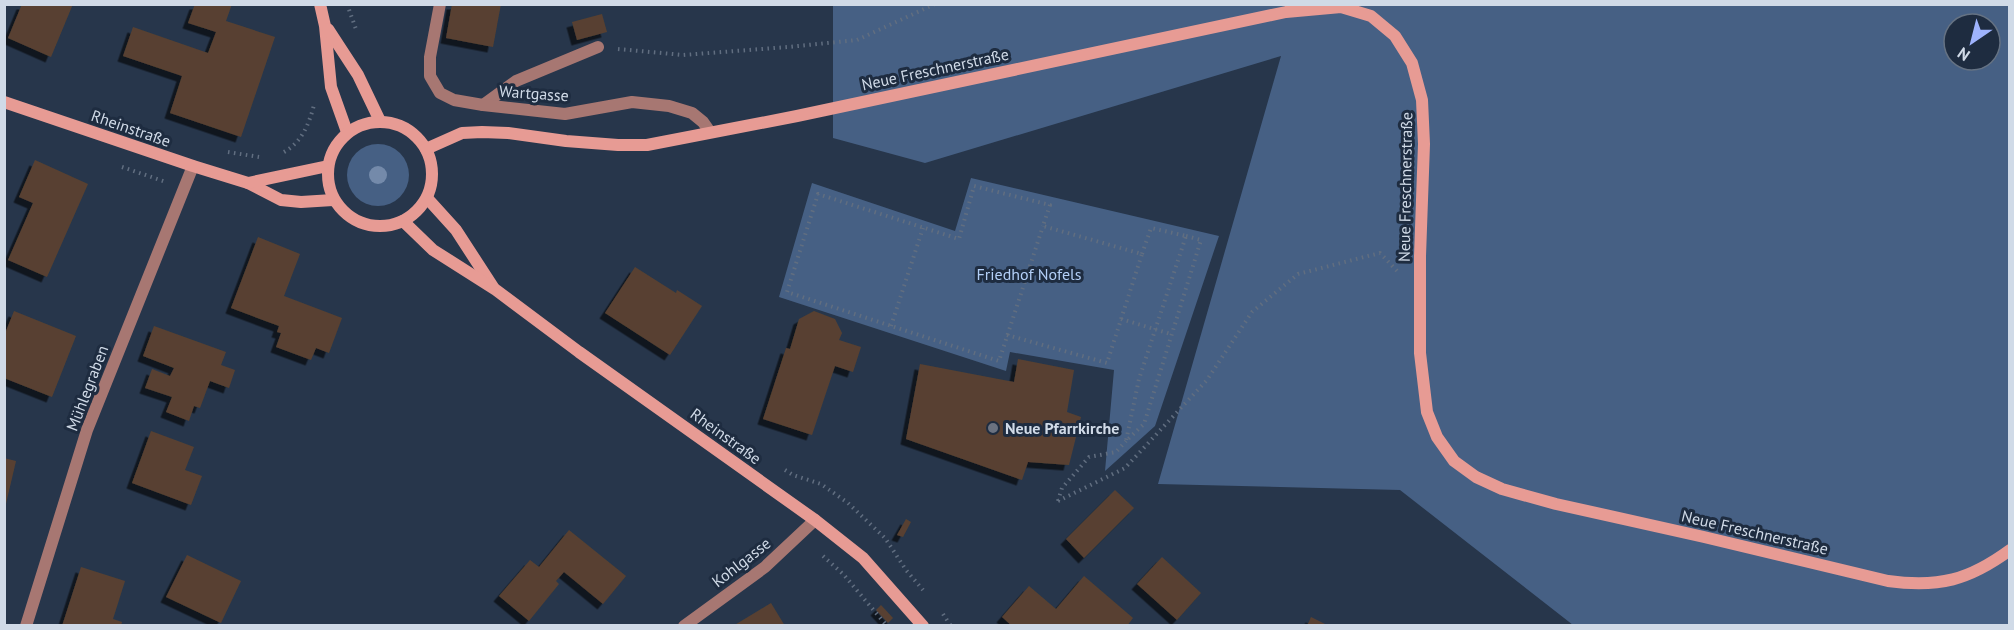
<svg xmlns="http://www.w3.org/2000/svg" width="2014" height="630" font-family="'PT Sans',sans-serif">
	<defs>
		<filter id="shadow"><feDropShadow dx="-5.5" dy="5.5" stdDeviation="0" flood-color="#0009"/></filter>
	</defs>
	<rect width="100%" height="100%" fill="#27364b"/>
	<g fill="#466084" fill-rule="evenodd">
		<path d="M833,5h1176v620h-436l-173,-135 -242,-6 123,-428 -356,107 -92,-25zM1954,24h36v36h-36z"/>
		<circle cx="378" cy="175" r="31"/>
		<path d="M971,178l248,58 -64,190 -50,45 9,-101 -104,-18 -4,19 -227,-74 33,-114 143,48z"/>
	</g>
	<g fill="#584130" filter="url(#shadow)">
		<path d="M22,4h51l-22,53 -43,-19z"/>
		<path d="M195,4h37l-6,17 49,16 -34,100 -71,-24 12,-37 -59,-20 10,-29 75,26 8,-21 -28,-9z"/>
		<path d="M452,4h49l-8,43 -47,-9z"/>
		<path d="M602,14l5,18 -30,8 -5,-18z"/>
		<path d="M35,160l53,24 -41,93 -39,-17 25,-57 -14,-6z"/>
		<path d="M258,237l42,17 -16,42 58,22 -13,35 -13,-5 -5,12 -35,-13 5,-14 -4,-1 2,-6 -48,-18z"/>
		<path d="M635,267l41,26 1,-3 25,16 -32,49 -65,-42z"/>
		<path d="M14,311l62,25 -24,61 -48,-19v-42z"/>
		<path d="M814,311l21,8 7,14 -3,7 22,7 -8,25 -18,-6 -23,69 -49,-16 23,-71 4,1 9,-30z"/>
		<path d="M154,326l72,26 -5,13 14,5 -6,18 -19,-7 -10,27 -6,-2 -5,15 -23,-9 6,-15 -27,-9 7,-19 18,7 4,-8 -31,-12z"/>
		<path d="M1018,359l56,11 -7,42 14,5 -12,48 -41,-3 -6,18 -116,-41 14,-75 94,18z"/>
		<path d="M151,431l43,16 -9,23 17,6 -11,29 -59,-22z"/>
		<path d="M4,458l12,3 -11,47h-1z"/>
		<path d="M1115,490l19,18 -50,50 -18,-19z"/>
		<path d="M906,519l5,3 -8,15 -6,-2z"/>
		<path d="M569,530l57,46 -23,28 -39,-32 -8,9 3,3 -30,37 -30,-25 31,-36 9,7z"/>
		<path d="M187,555l54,26 -20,42 -55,-26z"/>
		<path d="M1162,557l39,36 -24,27 -40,-36z"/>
		<path d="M81,567l44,14 -12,38 9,3 -1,4h-59z"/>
		<path d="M1084,576l49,42 -6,8h-115l-10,-9 27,-31 27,23z"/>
		<path d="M771,603l14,23h-52z"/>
		<path d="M881,605l12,13 -5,5 -12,-13z"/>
		<path d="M1311,617l18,9h-22z"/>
	</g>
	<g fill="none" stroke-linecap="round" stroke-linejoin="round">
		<g stroke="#616e80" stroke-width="4" stroke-dasharray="1.5 4.5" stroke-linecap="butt">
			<path d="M347,4l10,28"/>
			<path d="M618,49l65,6 105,-8 69,-7 78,-36"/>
			<path d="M228,152l31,5"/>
			<path d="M284,152c18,-10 25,-28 30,-47"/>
			<path d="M122,167l44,15"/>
			<path d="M1186,236l15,4 -57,184 -18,17 13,-62z"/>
			<path d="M1142,254l9,-26 35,8"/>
			<path d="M1121,319l50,15"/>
			<path d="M891,326l32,-98"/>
			<path d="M1007,335l100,28 35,-109 -99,-28 7,-21 -76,-19 -15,53 -141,-45 -31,98 212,69 44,-135"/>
			<path d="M785,470l8,5 28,9 27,19 37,35 21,32 17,20"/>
			<path d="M1058,501l67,-33 82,-88 45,-68 46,-38 82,-21 20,21"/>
			<path d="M1058,501l4,-13 27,-31 27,-5 10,-11"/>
			<path d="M823,556l21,19 43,51"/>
			<path d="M943,614l8,12"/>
		</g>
		<path stroke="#a77772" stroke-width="12" d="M483,105l33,-24 82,-34"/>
		<g stroke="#a77772" stroke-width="12">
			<path d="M440,4l-10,53v19l10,17 14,7 29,5 82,9 67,-12 37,4 23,7 11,9 7,10"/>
			<path d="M26,626l61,-196 106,-264"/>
			<path d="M684,626l81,-59 50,-47"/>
		</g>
		<g stroke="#e79b94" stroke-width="12">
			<path d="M320,4l5,22 6,61 16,45"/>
			<path d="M328,29l30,46 22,46"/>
			<path d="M4,102l189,64 55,17 33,17 20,2 32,-2"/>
			<circle cx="380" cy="174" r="52"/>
			<path d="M426,149l36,-16 20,-1 26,1 58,8 52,4h29l150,-29 489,-104 55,-5 30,9 24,20 17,27 10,37 2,44 -4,112v97l7,59 10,25 17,24 22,16 26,12 54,15 148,33 184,44c51,7 81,-1 122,-31"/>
			<path d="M248,183l80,-17"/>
			<path d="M427,198l29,32 37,57"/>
			<path d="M403,221l30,29 63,40 83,62 236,168 48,38 60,68"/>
		</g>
	</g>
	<circle fill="#748aaa" cx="378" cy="175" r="9"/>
	<circle fill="#6b7280" stroke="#1e2c40" stroke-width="2" cx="993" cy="428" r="6"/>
	<g text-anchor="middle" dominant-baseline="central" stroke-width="6" stroke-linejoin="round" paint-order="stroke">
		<g font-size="16" fill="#d0dae7" stroke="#1e2c40">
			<text transform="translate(935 69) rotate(-12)">Neue Freschnerstraße</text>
			<text transform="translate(534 93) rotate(4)">Wartgasse</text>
			<text transform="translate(131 128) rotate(19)">Rheinstraße</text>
			<text transform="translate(1405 187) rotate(-89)">Neue Freschnerstraße</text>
			<text transform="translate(87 388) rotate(-69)">Mühlegraben</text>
			<text transform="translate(726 436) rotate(36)">Rheinstraße</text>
			<text transform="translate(1755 532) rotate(13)">Neue Freschnerstraße</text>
			<text transform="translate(741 562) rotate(-38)">Kohlgasse</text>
		</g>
		<g font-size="16" fill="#b3cff7" stroke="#1e2c40">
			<text x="1029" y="274">Friedhof Nofels</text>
		</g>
		<g font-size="16" font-weight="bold" fill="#d0dae7" stroke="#1e2c40" text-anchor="start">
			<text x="1005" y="428">Neue Pfarrkirche</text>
		</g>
	</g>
	<rect width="2014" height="630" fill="none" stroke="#d0dae7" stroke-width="12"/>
	<g transform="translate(1972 42) rotate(215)"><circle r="28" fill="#1e2c40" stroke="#657283" stroke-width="1.5"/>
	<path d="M0-4.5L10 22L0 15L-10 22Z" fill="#9eb3fd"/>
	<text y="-9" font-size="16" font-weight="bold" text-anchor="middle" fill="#d0dae7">N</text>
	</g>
</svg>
